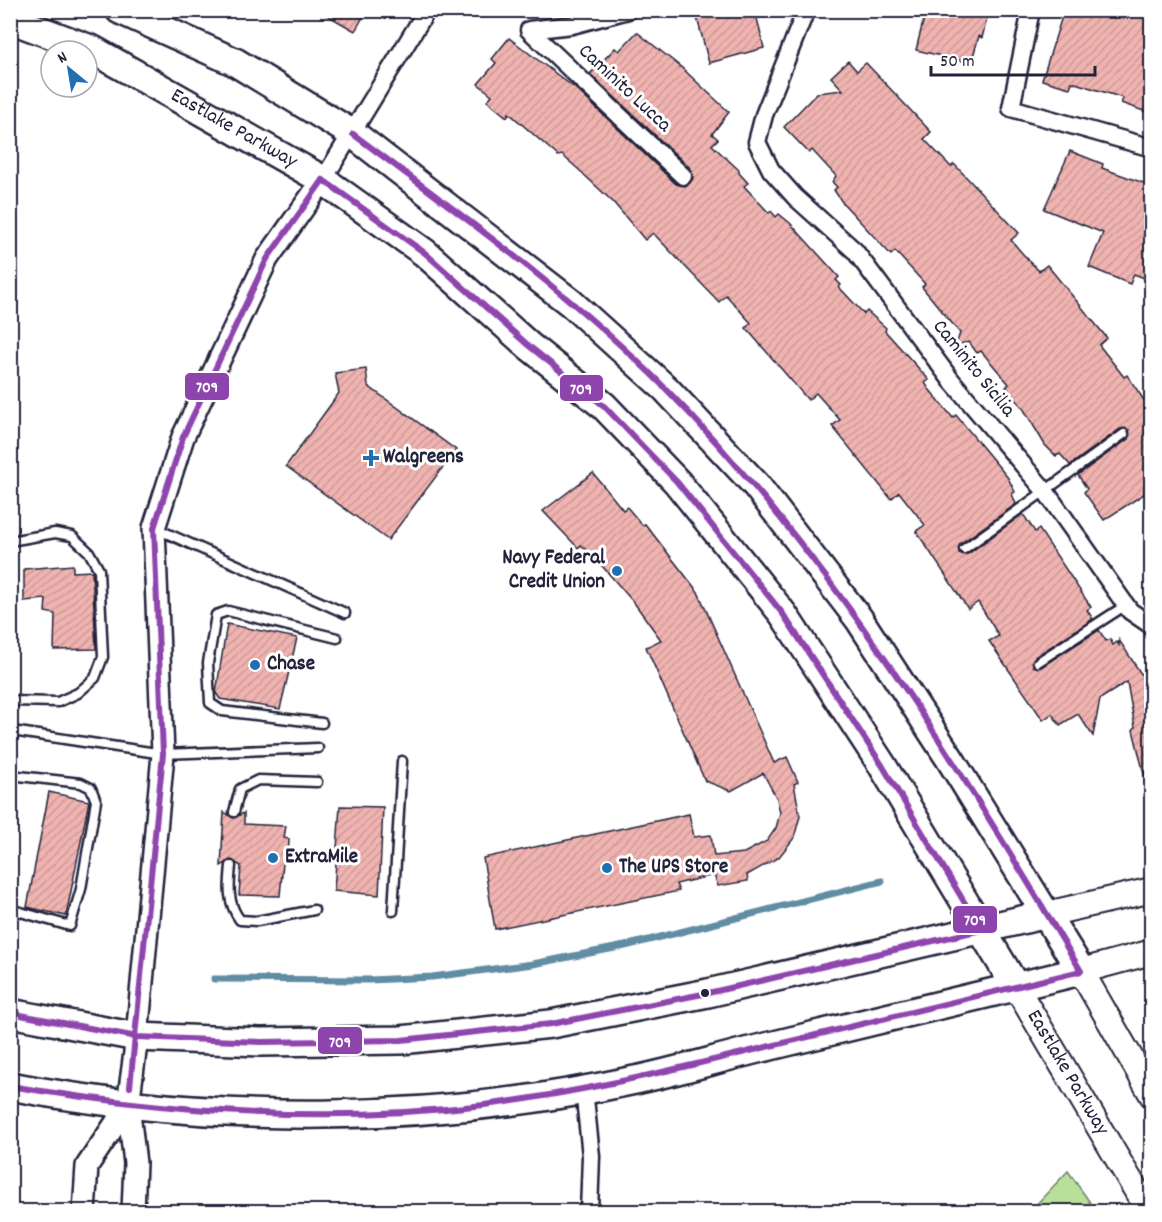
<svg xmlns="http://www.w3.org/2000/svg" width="1162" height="1222" font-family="Dekko,sans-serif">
	<defs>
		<pattern id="building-hatch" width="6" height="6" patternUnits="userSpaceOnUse" patternTransform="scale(1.5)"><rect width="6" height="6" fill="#efb3b0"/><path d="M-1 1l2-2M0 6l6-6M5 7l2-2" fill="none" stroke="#cd9a98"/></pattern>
	</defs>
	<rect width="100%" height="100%" fill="#fff"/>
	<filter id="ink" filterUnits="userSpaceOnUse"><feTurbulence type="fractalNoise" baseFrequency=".0167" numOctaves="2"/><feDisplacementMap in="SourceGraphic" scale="12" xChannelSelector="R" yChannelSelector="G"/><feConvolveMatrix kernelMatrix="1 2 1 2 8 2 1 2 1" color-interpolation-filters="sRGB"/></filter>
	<g filter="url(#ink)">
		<path fill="#b9e09b" stroke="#6e816b" stroke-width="1.5" d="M1068,1171l28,40h-66z"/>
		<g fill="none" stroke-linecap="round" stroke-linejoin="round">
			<path stroke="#608da3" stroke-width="7" d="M214,979l156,1 62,-3 101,-13 92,-18 257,-65"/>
		</g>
		<g fill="url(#building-hatch)" stroke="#22223b" stroke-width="1.5">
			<path d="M318,10h49l-12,21z"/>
			<path d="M695,10h60l9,38 -55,15z"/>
			<path d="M926,10h63l-7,28 -3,-2 -8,27 -55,-13z"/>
			<path d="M1064,10h88v104l-31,-11 2,-5 -51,-16 -2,6 -28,-8z"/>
			<path d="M637,32l45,36 47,44 -17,22 6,5 -6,6 27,25v3l9,10 -4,3 25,27 2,-2 5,6 3,-3 11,9 49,54 -3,3 5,5 -2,2 25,27 3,-3 19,17 -1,3 44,49 -4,3 4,6 24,29 3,-3 52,63 7,14 -3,2 4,10 -56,40 -1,9 9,1 55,-40 12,18 4,-3 52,78 -4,3 6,9 -58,38 -2,9 8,1 58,-37 7,11 4,-2 3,6 4,-3 2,3v-5l26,40h7v97l-7,1 -12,-48 2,-3 -8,-45 -27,17 -7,37 -15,-22 -18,11 -8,-11 -9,6 -54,-79 10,-5 -21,-34 -10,7 -52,-78 9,-6 -26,-33 -8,7 -59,-73 8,-6 -24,-27 -8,7 -62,-72 5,-5 -25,-28 -7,7 -66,-69 -8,7 -32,-38 -35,-33 -16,-14 -4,1 -49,-43 -2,4 -20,-16 5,-6 -14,-11 18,-21 -4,-4 17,-21 67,51 100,95 11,2 6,-8 -3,-10 -100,-94 25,-26 4,3z"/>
			<path d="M848,61l9,10 9,-8 65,69 -7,7 27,28 3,-3 65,69 -8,7 11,13 17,18 8,-6 60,73 -8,7 25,32 3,-2 25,37v54l-5,-7 -3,35 -40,26 -20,-28 3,-3 -9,-14 50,-36 1,-9 -9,-1 -50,36 -10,-11 -4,2 -11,-11 -22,-37 -17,-21 3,-3 -28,-33 -4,2 -8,-11 -13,3 4,-12 -38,-46 3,-3 -30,-33 -4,4 -49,-53 -8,-12 3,-3 -5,-5 4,-6 -24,-26 -3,3 -25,-26 33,-34 26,-3 -12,-13z"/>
			<path d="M1070,151l33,13 -1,4 50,18v83l-5,10 -13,-5 -4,10 -41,-17 14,-34 -59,-24z"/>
			<path d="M366,369l2,17 88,64 -68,90 -102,-74 53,-73 -4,-20z"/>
			<path d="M593,473l30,37 4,-3 15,18 3,-1 53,68 76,171 13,-6 11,25 -4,2 6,32 -6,22 -15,19 -32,18 1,6 -30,5 -4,-11 -38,9 3,7 -184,38 -12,-71 206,-44 5,23 17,-2 3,21 30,-3 23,-12 9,-13 4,-15 -3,-14 -14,-26 -32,18 -26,-10 -59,-134 15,-7 -26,-36 -32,-37 -22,-22 -3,3 -35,-37z"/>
			<path d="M73,565v7l19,-1 4,78 -42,1 1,-36 -10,-2 1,-13 -22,2v-32z"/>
			<path d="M227,624l70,14 -17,71 -60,-10 -4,-6z"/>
			<path d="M49,792l40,9 -23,115 -39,-9z"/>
			<path d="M340,806l43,1 -4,88 -45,-4z"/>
			<path d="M224,812l9,6 11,-5v11l42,2 -2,12 5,1 -1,23 -5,1 -3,33 -41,-1 2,-29 -10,-6 -10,6z"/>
		</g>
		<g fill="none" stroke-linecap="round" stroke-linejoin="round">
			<defs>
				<g id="service">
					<path d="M155,528l190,85"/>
					<path d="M10,541l45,-8 17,3 17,16 10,18 4,87 -8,21 -17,15 -20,9 -48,-1"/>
					<path d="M964,549l160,-115"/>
					<path d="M1038,662l88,-57"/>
					<path d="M322,723l-100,-12 -12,-8 -2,-40 8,-48 12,-4 109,27"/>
					<path d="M12,731l151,23 155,-6"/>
					<path d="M10,775l71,8 10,5 5,13 -15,88 -11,37 -60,-17"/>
					<path d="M234,812l6,-23 18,-9 59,2"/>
					<path d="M231,866c-2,20 -4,37 9,54l17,1 57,-11"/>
					<path d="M393,911l9,-150"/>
				</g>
				<g id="minor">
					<path d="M628,10l-56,15 -43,5 154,146"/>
					<path d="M806,10l-42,105 -7,27 14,28 24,27 60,54 96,129 95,112 84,119 22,15"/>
					<path d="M1031,10l-20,98 141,40"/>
					<path d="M323,180l104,-170"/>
					<path d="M584,1089l7,67 -2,56"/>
				</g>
				<g id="tertiary">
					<path d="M84,1212l3,-46 41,-61"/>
					<path d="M133,1212l2,-49 -7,-58 9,-68 26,-283 -9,-226 29,-91 84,-178 56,-79"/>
				</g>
				<g id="secondary">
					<path d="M1047,914l105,-24"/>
					<path d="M1152,952l-71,19 71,124"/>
					<path id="s1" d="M1016,987l133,225"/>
				</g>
				<g id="primary">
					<path id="s2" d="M10,19l83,31 230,130 102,73 104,93 75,60 73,76 106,132 99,151 134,222"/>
					<path d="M10,1013l127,24 124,5 140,-2 150,-16 157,-31 339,-79"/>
					<path d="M10,1086c201,39 425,38 625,-6 43,-9 85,-22 127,-32 106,-26 213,-51 319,-77l-131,-212 -91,-140 -103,-134 -90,-96 -95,-86 -218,-169 -118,-72 -115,-52"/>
				</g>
			</defs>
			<use href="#service" stroke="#22223b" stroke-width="13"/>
			<use href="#minor" stroke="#22223b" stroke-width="21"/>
			<use href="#tertiary" stroke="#22223b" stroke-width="26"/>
			<use href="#secondary" stroke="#22223b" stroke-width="28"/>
			<use href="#primary" stroke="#22223b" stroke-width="32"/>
			<use href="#service" stroke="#fff" stroke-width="8"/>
			<use href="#minor" stroke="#fff" stroke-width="16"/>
			<use href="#tertiary" stroke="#fff" stroke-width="21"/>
			<use href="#secondary" stroke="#fff" stroke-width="24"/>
			<use href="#primary" stroke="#fff" stroke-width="27"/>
			<defs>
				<g id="bus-1">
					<path d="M10,1013l127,24 124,5 140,-2 150,-16 157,-31 273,-63 -99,-165 -99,-151 -106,-132 -73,-76 -75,-60 -104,-93 -102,-73"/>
					<path d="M10,1086c157,26 316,38 474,19 102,-13 200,-38 299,-62 100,-24 199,-48 298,-72 -122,-204 -246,-410 -414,-581 -95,-96 -206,-175 -314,-256"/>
					<path d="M130,1087l33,-333 -9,-226 29,-91 84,-178 56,-79"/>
				</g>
			</defs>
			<use href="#bus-1" stroke="#fff" stroke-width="10"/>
			<use href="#bus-1" stroke="#8e44ad" stroke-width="6"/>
		</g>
	</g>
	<g fill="#1f6fb2" stroke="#fff" stroke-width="2">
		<path d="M368 449h6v6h6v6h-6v6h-6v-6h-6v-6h6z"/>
		<circle cx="617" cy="571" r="6"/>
		<circle cx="255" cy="665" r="6"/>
		<circle cx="273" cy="858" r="6"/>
		<circle cx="607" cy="868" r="6"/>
	</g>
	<circle fill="#22223b" stroke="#fff" stroke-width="2" cx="705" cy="993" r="5"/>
	<g text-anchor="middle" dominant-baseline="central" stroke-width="6" stroke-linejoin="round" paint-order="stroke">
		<g font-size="21" fill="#22223b" stroke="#fff">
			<text transform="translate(624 89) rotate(43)">Caminito Lucca</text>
			<text stroke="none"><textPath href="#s2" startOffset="250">Eastlake Parkway</textPath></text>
			<text transform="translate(973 369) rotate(51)">Caminito Sicilia</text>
			<text stroke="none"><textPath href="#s1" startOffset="100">Eastlake Parkway</textPath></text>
		</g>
		<g font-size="21" font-weight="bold" fill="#22223b" stroke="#fff" text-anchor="start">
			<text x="383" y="458">Walgreens</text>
			<text x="605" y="559" text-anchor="end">Navy Federal<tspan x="605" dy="24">Credit Union</tspan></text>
			<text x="267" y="665">Chase</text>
			<text x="285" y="858">ExtraMile</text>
			<text x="619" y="868">The UPS Store</text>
		</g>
	</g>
	<g stroke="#fff" stroke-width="2">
		<rect x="184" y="372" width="46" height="29" rx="6" fill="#8e44ad"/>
		<rect x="559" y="374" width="45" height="28" rx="6" fill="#8e44ad"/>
		<rect x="952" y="905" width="46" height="29" rx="6" fill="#8e44ad"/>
		<rect x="317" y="1026" width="46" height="29" rx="6" fill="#8e44ad"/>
	</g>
	<g font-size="16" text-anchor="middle" font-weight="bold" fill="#fff">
		<text x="207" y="392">709</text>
		<text x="581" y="394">709</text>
		<text x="975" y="925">709</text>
		<text x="340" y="1047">709</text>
	</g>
	<rect width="1162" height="1222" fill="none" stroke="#fff" stroke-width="36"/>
	<rect x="18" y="18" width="1126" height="1186" fill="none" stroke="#22223b" stroke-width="2" filter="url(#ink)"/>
	<g transform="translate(69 69) rotate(330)"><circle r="28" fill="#ffffff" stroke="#a7a7b1" stroke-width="1.5"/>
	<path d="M0-4.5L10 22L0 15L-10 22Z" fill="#1f6fb2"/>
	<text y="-9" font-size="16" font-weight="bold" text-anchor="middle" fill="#22223b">N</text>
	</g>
	<path d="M931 66v9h164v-9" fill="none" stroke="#22223b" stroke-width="3"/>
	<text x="940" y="66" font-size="18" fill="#22223b" stroke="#ffffff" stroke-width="4.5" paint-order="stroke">50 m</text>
</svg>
